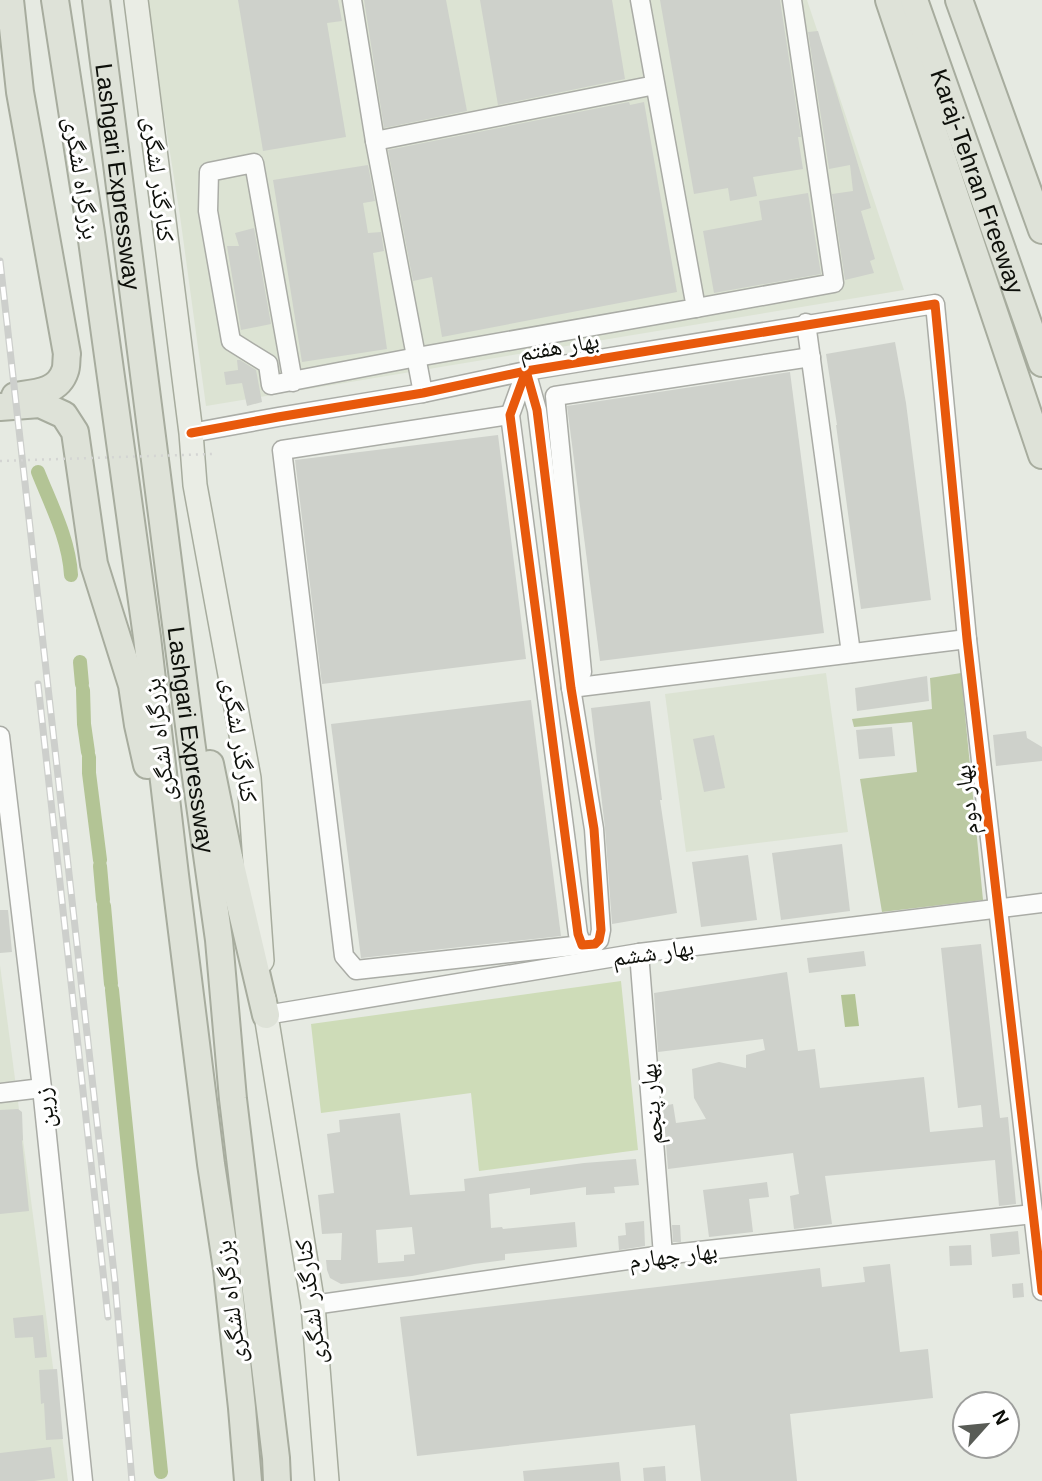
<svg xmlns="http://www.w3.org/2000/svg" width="1042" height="1481" font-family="Arial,'Noto Naskh Arabic',sans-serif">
	<rect width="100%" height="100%" fill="#e6eae2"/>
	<g fill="#dce3d3">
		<path d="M148,0h659l97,290 -698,116 -26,-190 -18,-114z"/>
		<path d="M826,673l22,159 -162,20 -21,-158z"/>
		<path d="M0,965l68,516h-68z"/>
	</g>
	<path fill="#cedcb8" d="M621,981l17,169 -159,21 -8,-78 -150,20 -10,-89z"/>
	<path fill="#bbc9a3" d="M961,673l22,227 -101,12 -22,-133 57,-7 -5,-50 -58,5 -2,-8 80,-10 -2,-31z"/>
	<path fill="#b3c495" d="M855,994l4,32 -14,1 -4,-32z"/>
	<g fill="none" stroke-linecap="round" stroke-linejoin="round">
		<g stroke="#b3c495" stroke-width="14">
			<path d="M38,472c13,33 31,67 33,103"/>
			<path d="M80,662l2,22"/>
			<path d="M83,690l1,34 4,28"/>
			<path d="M89,757v16l11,87"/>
			<path d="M100,866l3,34"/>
			<path d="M104,906l7,78"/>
			<path d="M112,990l49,482"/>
		</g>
	</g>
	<g fill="#ced1cb" fill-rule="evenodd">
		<path d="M238,0h100l4,21 -15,2 19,114 -83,14z"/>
		<path d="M364,0h82l21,111 -83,17z"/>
		<path d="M480,0h132l13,79 -127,26z"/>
		<path d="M660,0h120l21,137h-3l5,32 -50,8 4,19 -27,5 -2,-13 -34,6z"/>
		<path d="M818,31l53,177 -10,3 14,48 -5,2 4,12 -29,7 -13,-86 21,-3 -3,-26 -21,4 -21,-137z"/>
		<path d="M629,102l1,3 14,-3 33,190 -235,45 -10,-60 -19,4 -25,-131z"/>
		<path d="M368,165l7,36 -12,2 5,30 13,-1 3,19 -11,2 14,96 -85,13 -29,-182z"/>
		<path d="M808,193l13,81 -107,19 -11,-62 59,-11 -3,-19z"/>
		<path d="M254,228l17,96 -30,6 -14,-84h12l-4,-13z"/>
		<path d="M895,342l11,61 25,197 -70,9 -25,-184h1l-11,-71z"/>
		<path d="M237,360h3l16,10 6,32 -15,4 -5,-23 -16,2 -2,-13 14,-2z"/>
		<path d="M790,372l34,261 -224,28 -33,-255z"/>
		<path d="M498,435l28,224 -204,25 -27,-224z"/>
		<path d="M927,676l2,25 -72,10 -2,-23z"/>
		<path d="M531,700l30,236 -200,22 -30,-234z"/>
		<path d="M650,701l12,99h-2l17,113 -65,11 -7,-96 -14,-120z"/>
		<path d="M892,727l3,29 -36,3 -3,-29z"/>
		<path d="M1026,731l1,7 15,9v14l-46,5 -3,-31z"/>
		<path d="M714,735l11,53 -21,4 -11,-53z"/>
		<path d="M842,844l8,67 -69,9 -9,-67z"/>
		<path d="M748,855l9,65 -56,7 -9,-65z"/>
		<path d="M0,910h8l4,42 -12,1z"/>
		<path d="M981,944l19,174 8,-1 8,87 -17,2 -4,-46 -170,16 7,48 -38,5 -4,-33 9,-2 -6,-41 -125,16 -5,-63 10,-2 3,19 30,-4 -12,-21 -2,-29 27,-7 27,6v-13l19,-5 -2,-11 -105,13 -4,-59 133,-21 11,79 17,-2 5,39 104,-11 6,55 53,-5 -2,-22 -23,3 -17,-160z"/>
		<path d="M864,951l2,15 -57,7 -2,-15z"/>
		<path d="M18,1109l4,3 1,28 -1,1 7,70 -29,3v-104z"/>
		<path d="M400,1113l10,82 55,-4 -1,-12 120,-16 52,-4 3,26 -25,2 1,6 -29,2v-8l-56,8v-7l-41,6 2,34 11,-1 1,2 72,-7 2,25 -72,7v6l-31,4 -62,12 -71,8 -11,-6 -3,-8 -1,-10h15l1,-27 -20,1 -4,-39 16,-2 -7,-59 13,-2 -1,-12zM412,1227l3,27 -11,1v6l-26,2 -2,-33z"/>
		<path d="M767,1182l2,15 -20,2 4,33 -44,5 -6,-47z"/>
		<path d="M644,1221l1,25 -26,4 -1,-14 8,-1 -1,-12z"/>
		<path d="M672,1225h8l1,17h-8z"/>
		<path d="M1018,1231l2,23 -28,3 -2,-23z"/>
		<path d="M971,1245l1,20 -22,1 -1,-20z"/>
		<path d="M890,1264l10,88 28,-3 5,49 -143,16 7,67h-96l-6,-56 -278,31 -17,-139 420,-49 2,19 43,-5 -2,-15z"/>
		<path d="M1023,1283l1,14 -11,1 -1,-14z"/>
		<path d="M43,1315l4,42 -12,1 -2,-21 -18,1 -2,-20z"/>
		<path d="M57,1369l6,70 -17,1 -2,-37 -3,1 -2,-34z"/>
		<path d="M51,1447l4,31 -21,3h-34v-28z"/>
		<path d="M619,1462l2,19h-97l-1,-10z"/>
		<path d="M665,1466l1,15h-22l-1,-13z"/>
	</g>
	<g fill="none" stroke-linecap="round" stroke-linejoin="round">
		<defs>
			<g id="minor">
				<path d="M352,0l23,141 48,252"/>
				<path d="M375,141l280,-56"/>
				<path d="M696,308l138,-25 -42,-283"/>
				<path d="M806,323l45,330"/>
				<path d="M526,371l11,39 34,278 23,141 7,101 -2,10 -4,4 -13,1 -4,-11 -68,-519z"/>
				<path d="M293,382l-39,-219 -45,9 -1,39 23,130 37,23 3,21 146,-28 279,-49 -56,-308"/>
				<path d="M510,415l-228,35 62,506 12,14 226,-25"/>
				<path d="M191,433l87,-16 145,-24 103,-22 409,-67 32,335 75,652"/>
				<path d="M571,688l11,-16 -27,-276 256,-39"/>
				<path d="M571,688l396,-49"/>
				<path d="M0,736l42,352 41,393"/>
				<path d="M639,953l24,302"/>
				<path d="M266,1015l373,-62 403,-50"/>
				<path d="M0,1093l42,-5"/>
				<path d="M313,1305l350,-50 370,-41"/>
			</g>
			<g id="major">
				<path d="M136,0l55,433 4,52 54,293 13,183"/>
				<path d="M264,999l2,16 47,290 14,176"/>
			</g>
			<g id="highway">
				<path d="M10,0l10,92 47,262c-1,5 0,12 -2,17 -7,22 -31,22 -50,25"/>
				<path d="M55,0l36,233 56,404 28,238 36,289 16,105 15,139 6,73"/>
				<path id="s1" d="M96,0l95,741 28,199 14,159 43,359 1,23"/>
				<path d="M889,0l153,455"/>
				<path id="s2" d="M914,0l128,363"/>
				<path d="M959,0l83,230"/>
				<path d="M0,407l40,-3 24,11 11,17 19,132 38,121 6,40 9,40"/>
				<path d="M210,764l19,93 37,158"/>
			</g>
		</defs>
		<use href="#minor" stroke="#aaaca6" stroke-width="21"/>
		<use href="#major" stroke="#a7ac9e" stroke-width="26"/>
		<use href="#highway" stroke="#a7ac9e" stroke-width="30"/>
		<use href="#minor" stroke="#fbfcfb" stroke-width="18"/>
		<use href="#major" stroke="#eaede5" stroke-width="23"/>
		<use href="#highway" stroke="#dee2d8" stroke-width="26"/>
		<defs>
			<g id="rail">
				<path d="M0,261l115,1021 17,199"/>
				<path d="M38,684l70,633"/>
			</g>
		</defs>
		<use href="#rail" stroke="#cdcfcc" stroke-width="7"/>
		<use href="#rail" stroke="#fff" stroke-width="4.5" stroke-dasharray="13" stroke-linecap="butt"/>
		<path stroke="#d4d5d3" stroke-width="2.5" stroke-dasharray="2 5" stroke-linecap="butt" d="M0,461l212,-7"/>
		<defs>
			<g id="cycleway">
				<path d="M526,371l11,39 34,278 23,141 7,101 -2,10 -4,4 -13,1 -4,-11 -68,-519z"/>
				<path d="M191,433l87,-16 145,-24 103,-22 409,-67 32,335 75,652"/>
			</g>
		</defs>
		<use href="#cycleway" stroke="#fff" stroke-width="13"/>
		<use href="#cycleway" stroke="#e8590c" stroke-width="9"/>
	</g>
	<g text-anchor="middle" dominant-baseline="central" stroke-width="6" stroke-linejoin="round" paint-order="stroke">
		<g font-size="24" fill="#0d0f0a" stroke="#fff">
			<text transform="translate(82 178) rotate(81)">بزرگراه لشگری</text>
			<text stroke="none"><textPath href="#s1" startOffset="178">Lashgari Expressway</textPath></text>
			<text transform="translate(159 179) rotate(83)">کنارگذر لشگری</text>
			<text stroke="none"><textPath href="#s2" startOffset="192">Karaj-Tehran Freeway</textPath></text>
			<text transform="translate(559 346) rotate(-10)">بهار هفتم</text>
			<text transform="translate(159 740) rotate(-97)">بزرگراه لشگری</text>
			<text stroke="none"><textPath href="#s1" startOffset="746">Lashgari Expressway</textPath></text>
			<text transform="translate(240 740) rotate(81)">کنارگذر لشگری</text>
			<text transform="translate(966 800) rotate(-97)">بهار دوم</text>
			<text transform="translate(653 952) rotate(-8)">بهار ششم</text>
			<text transform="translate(651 1104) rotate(-95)">بهار پنجم</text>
			<text transform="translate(44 1108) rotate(-96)">زرین</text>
			<text transform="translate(673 1255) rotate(-7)">بهار چهارم</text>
			<text transform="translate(230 1302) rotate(-97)">بزرگراه لشگری</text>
			<text transform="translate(310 1302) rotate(-97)">کنارگذر لشگری</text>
		</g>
	</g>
	<g transform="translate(986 1425) rotate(63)"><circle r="33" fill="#ffffff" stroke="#9e9f9d" stroke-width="2"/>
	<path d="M0-5L12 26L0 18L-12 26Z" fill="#595c56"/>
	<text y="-10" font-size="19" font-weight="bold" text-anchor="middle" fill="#0d0f0a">N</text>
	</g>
</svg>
